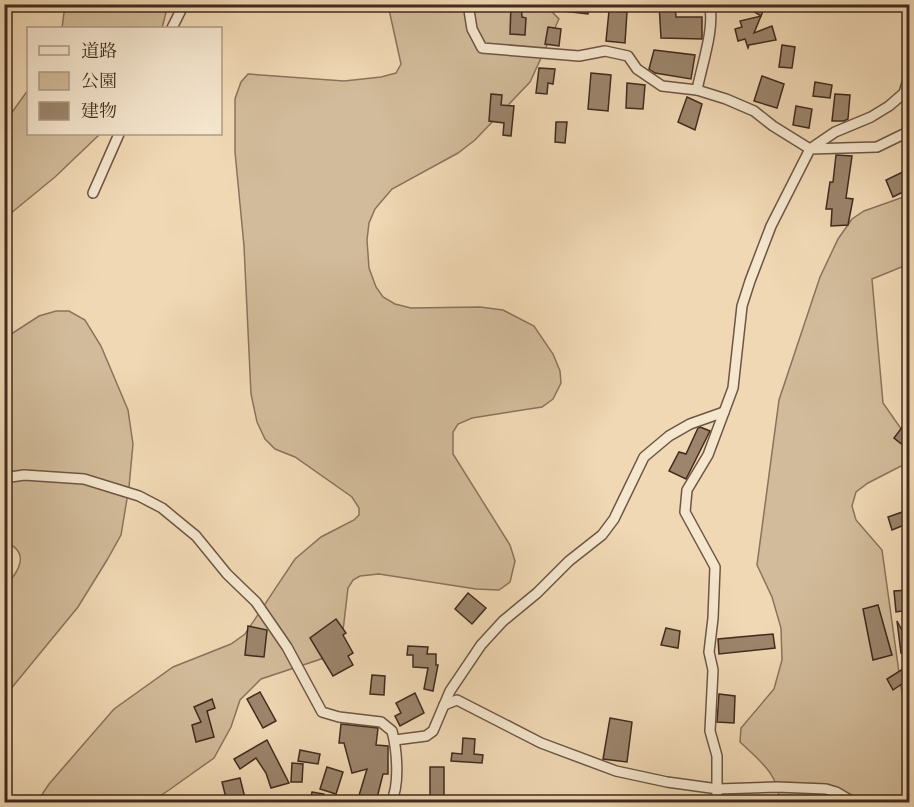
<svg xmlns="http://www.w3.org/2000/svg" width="914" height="807" font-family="'IM FELL Great Primer','Noto Serif JP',serif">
	<rect width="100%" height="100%" fill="#f0d8b4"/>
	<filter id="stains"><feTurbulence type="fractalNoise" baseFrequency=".00333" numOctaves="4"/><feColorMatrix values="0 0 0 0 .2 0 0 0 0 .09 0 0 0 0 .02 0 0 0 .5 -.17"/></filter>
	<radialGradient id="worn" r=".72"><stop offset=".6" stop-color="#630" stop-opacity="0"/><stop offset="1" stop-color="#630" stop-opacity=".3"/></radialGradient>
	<g fill="#d2bb9a" stroke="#8a735c" stroke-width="1.5">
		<path d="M65,5v-1l103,1 -6,23h-100z"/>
		<path d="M388,5h157l14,14 -29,63 -55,58 -17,13 -66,36 -17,20 -6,14 -2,17 2,28 7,19 7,10 12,7 16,4 69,-1 23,3 31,16 19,28 7,17 1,12 -8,16 -11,8 -70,11 -14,6 -5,8v22l57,91 5,16 -5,21 -11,8 -23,-1 -97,-15 -19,2 -7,4 -5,8 -5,43 -16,26 -66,22 -21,21 -9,27 -17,31 -45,32 -18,12h-114l12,-18 65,-75 59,-42 58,-23 14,-10 50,-75 26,-22 33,-17 5,-5v-7l-7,-11 -57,-40 -20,-8 -10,-10 -8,-17 -6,-28 -7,-148 -9,-94v-53l6,-17 7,-8 96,7 37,-4 15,-4 5,-9z"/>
		<path d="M28,90v44h72l-45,43 -50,41v-96z"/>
		<path d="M909,195v69l-37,15 11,124 26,37v22l-41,21 -12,9 -4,14 4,14 26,30 25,180 -5,72h-123c1,-27 -21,-43 -39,-60l1,-14 33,-39 8,-29 -1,-32 -9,-31 -15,-32 22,-165 41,-123 18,-38 14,-20 12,-8z"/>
		<path d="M56,311h13l16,9 16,26 27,64 5,34 -4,43 -8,48 -14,25 -29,47 -73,89v-110c14,-14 26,-34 0,-44v-204l34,-22z"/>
	</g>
	<g fill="#9c856c" stroke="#412b1d" stroke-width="1.5">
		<path d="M511,4h10l1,13 4,1 -1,17 -15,-1z"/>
		<path d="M555,4h34l-1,10 -34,-4z"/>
		<path d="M659,4h16l1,13h26v22l-41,-1z"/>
		<path d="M741,4h25l-5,12z"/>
		<path d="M609,11l18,1 -2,31 -19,-2z"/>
		<path d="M761,16l-7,17 18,-7 4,14 -27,5 -1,3 -3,-9 -7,2 -3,-12 7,-2 -2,-6z"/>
		<path d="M548,27l13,2 -2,17 -14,-2z"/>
		<path d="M782,45l13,2 -3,21 -13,-1z"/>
		<path d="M654,50l41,5 -4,24 -36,-6 -6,-4z"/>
		<path d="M539,68l16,1 -2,15 -5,-1 -1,11 -11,-1z"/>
		<path d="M591,73l20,2 -3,36 -20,-2z"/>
		<path d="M762,76l22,8 -7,24 -23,-7z"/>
		<path d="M815,82l17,3 -2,13 -17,-2z"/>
		<path d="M627,83l18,2 -2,24 -17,-1z"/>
		<path d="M491,94l11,1 -1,10 13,1 -3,30 -8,-1 1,-12 -15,-2z"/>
		<path d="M835,94l15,1 -2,24 -4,2h-12z"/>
		<path d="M687,97l15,7 -7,26 -17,-8z"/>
		<path d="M796,106l16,3 -3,19 -16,-3z"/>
		<path d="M556,122h11l-2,21 -10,-1z"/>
		<path d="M836,155l16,1 -6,42 7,1 -5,26 -17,1 1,-17h-6l4,-27h3z"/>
		<path d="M909,169v20l-16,8 -7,-17z"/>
		<path d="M903,426l6,5v19l-15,-12z"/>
		<path d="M700,427l10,4 -24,48 -17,-8 10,-19 7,2 12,-26z"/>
		<path d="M905,511l4,12 -17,7 -4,-13z"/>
		<path d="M909,590v20l-13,2 -2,-21z"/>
		<path d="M468,593l18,15 -14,16 -17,-15z"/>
		<path d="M878,605l14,50 -19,5 -10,-51z"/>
		<path d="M336,619l10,14 -3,2 10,18 -5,3 5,9 -20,11 -23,-38z"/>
		<path d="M897,621l12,22v8l-8,2z"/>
		<path d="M248,626l19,4 -3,27 -19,-2z"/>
		<path d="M666,628l14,3 -2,17 -17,-3z"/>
		<path d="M773,634l2,14 -56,6 -1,-15z"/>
		<path d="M408,646l20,1 -1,7h9v11h2l-5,26 -9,-2 4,-21 -15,-1v-12h-6z"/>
		<path d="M909,665v14l-16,11 -6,-11z"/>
		<path d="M372,675l13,1 -1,19 -14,-1z"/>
		<path d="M260,692l16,29 -13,7 -16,-29z"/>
		<path d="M415,693l9,20 -24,13 -5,-10 6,-3 -5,-10z"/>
		<path d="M719,694l16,2 -1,27 -17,-1z"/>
		<path d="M212,699l3,9 -8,3 7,26 -18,5 -4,-17 9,-3 -7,-15z"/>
		<path d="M610,718l22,4 -5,40 -24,-3z"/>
		<path d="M341,724l37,4 -2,17 12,1v28h-5l-6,24 -3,-1 -1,5h-16l10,-33 -15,4 -8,-30h-5z"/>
		<path d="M463,738l12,1 -1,15 9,1 -1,8 -31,-2 1,-8 10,1z"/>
		<path d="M267,740l22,43 -18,5 -5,-15 -10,-15 -16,11 -6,-10z"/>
		<path d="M300,750l20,4 -2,10 -20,-3z"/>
		<path d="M292,763l11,1 -1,18h-11z"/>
		<path d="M327,767l16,5 -7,22 -16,-5z"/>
		<rect x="430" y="767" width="14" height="35"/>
		<path d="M240,778l6,24h-19l-5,-20z"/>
		<path d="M312,792l12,2 -1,8h-13z"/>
	</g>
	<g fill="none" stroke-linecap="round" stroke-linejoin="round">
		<defs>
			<g id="minor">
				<path d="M468,4l4,25 10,19 97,8 26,-5 23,5 9,13 25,17 35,4 29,9 28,12 19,15 37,23 25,-17 36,-15 18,-11 15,-13 6,-20"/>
				<path d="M172,28l12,-24"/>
				<path d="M697,90c4,-22 19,-65 12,-86"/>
				<path d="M93,193l26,-59"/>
				<path d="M4,478l20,-3 60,4 55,17 23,12 34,28 31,38 29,28 31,45 35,65 17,5 42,5 11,9c5,19 8,54 -1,71"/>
				<path d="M444,705l13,-5 84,43 75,28 51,11 51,7 59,-2 49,2 10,3 17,10"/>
				<path d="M395,740l31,-4 7,-5 17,-40 31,-46 22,-24 34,-28 32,-32 33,-26 12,-16 30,-62 25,-21 21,-12 34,-12"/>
				<path d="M717,802v-46l-7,-25 3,-61 -4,-18 4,-34 2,-51 -30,-55 2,-22 21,-35 25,-67 9,-82 8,-25 21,-55 39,-77 67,-2 33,-16"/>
			</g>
		</defs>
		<use href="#minor" stroke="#6d5643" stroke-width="12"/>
		<use href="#minor" stroke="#f5e6ce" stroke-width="9"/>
	</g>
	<rect width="914" height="807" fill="none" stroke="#f0d8b4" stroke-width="24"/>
	<rect x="6" y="6" width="902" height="795" fill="none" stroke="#412b1d" stroke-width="3"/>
	<rect x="12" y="12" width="890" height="783" fill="none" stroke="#412b1d" stroke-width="1.5"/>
	<rect x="27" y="27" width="195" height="108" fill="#f5e6ce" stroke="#ad9b87" stroke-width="1.5"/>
	<rect x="39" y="46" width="30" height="9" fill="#f5e6ce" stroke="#ad9b87" stroke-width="1.5"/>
	<text x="81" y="57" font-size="18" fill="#412b1d">道路</text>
	<rect x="39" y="72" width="30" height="18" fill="#d2bb9a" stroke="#ad9b87" stroke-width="1.5"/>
	<text x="81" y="87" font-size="18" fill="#412b1d">公園</text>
	<rect x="39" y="102" width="30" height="18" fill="#9c856c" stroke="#ad9b87" stroke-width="1.5"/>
	<text x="81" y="117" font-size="18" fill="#412b1d">建物</text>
	<rect width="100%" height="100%" filter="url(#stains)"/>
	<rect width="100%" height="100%" fill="url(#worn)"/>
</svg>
